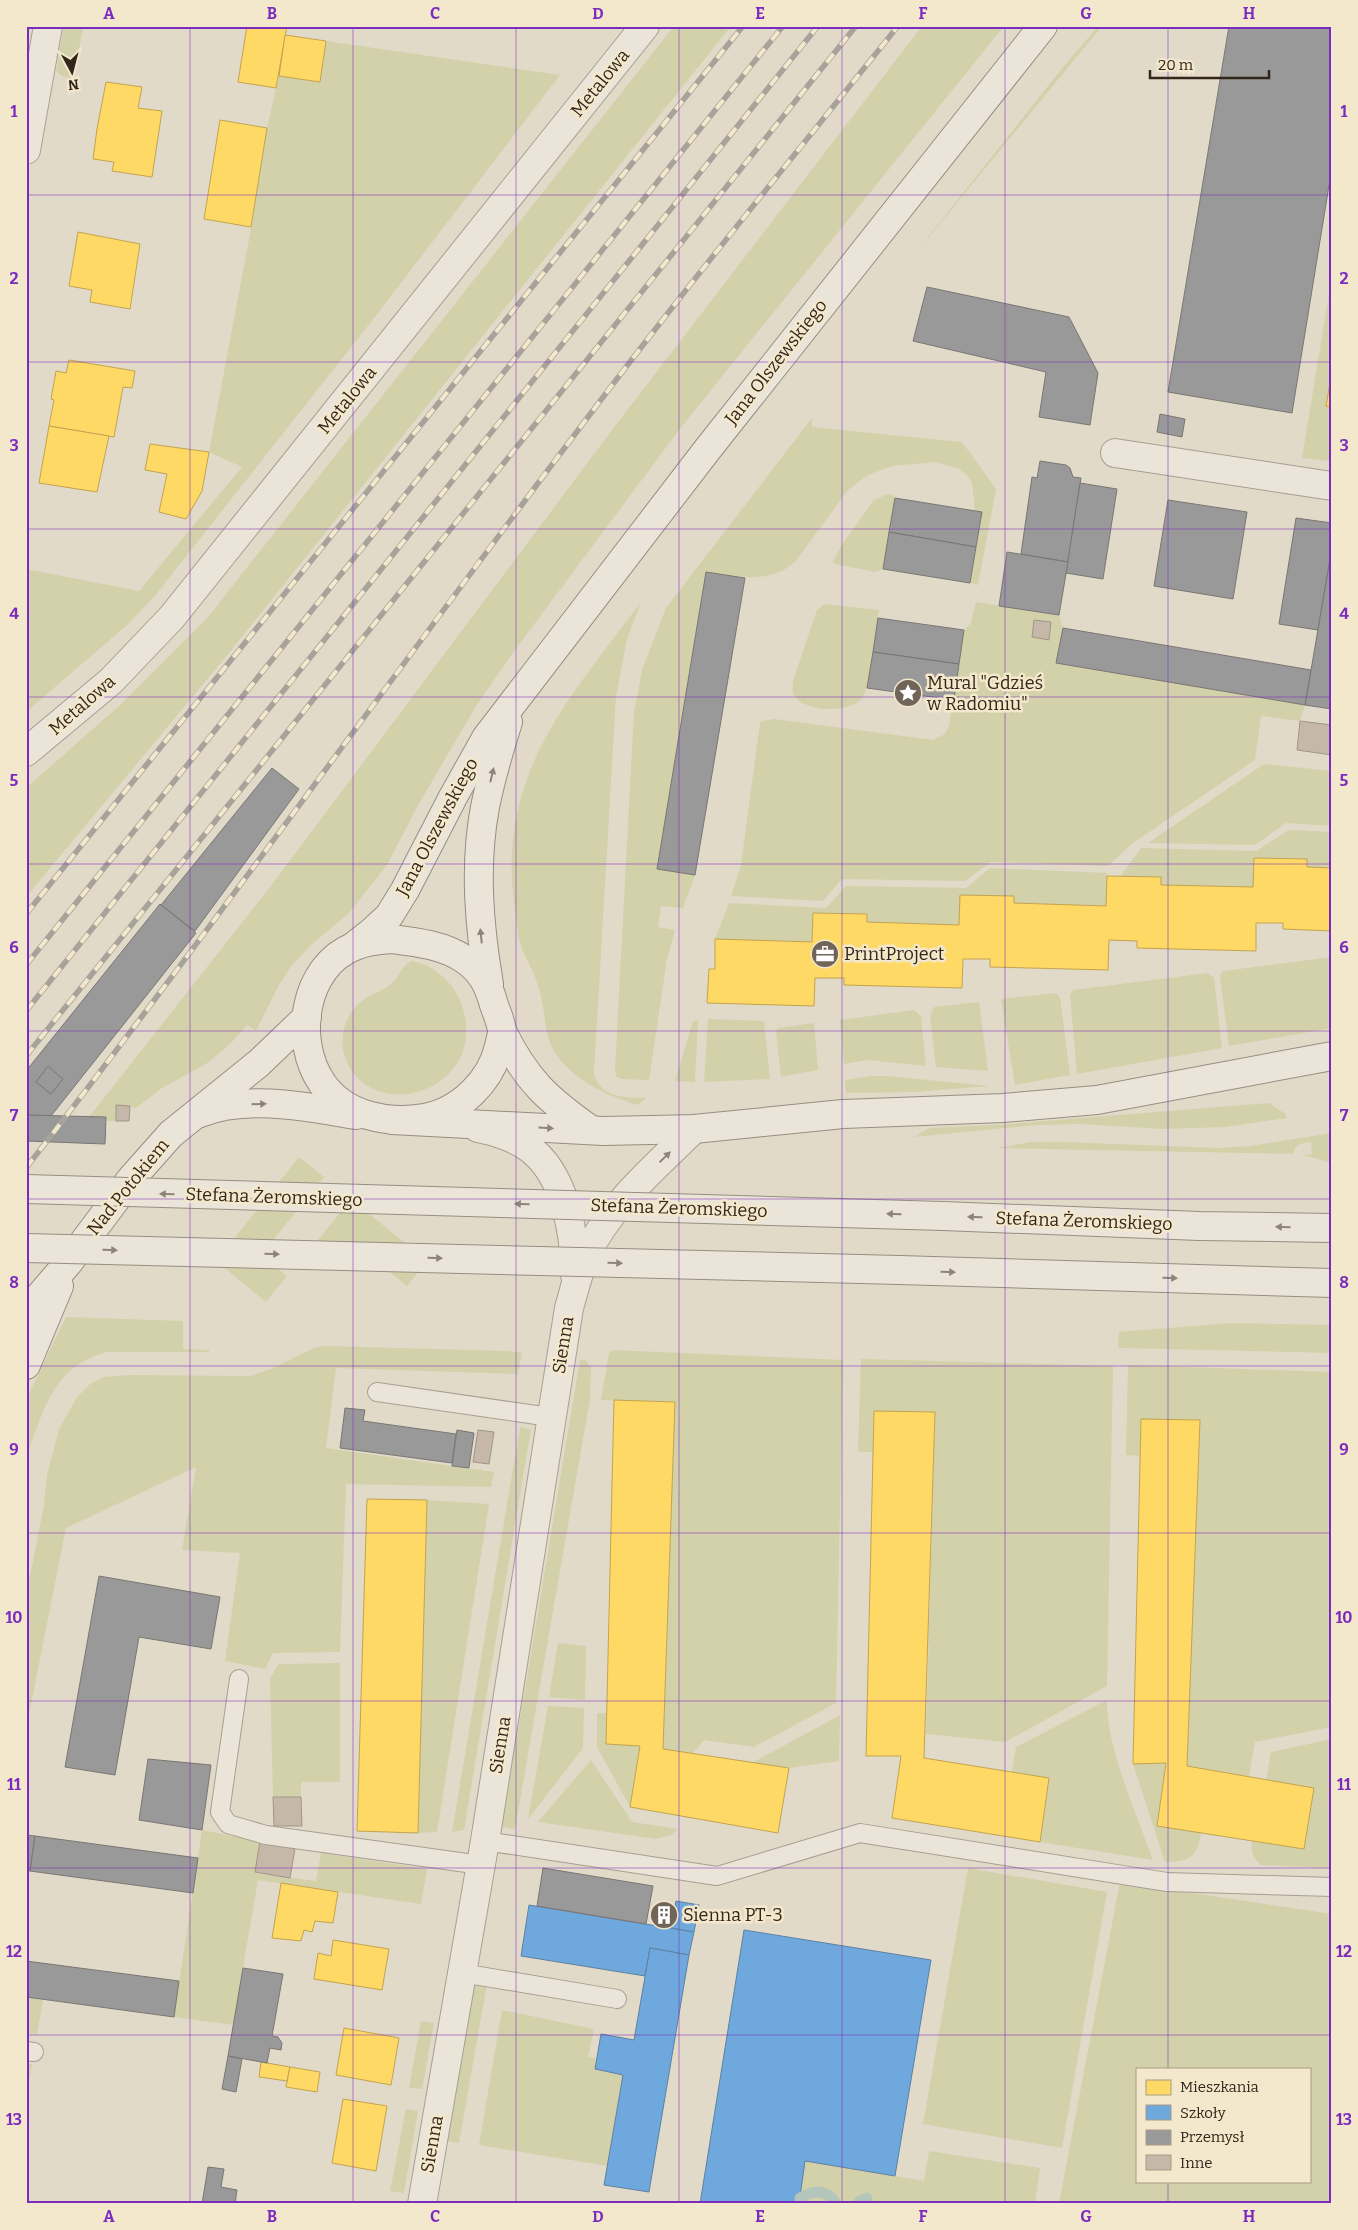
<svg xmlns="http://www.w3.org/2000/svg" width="1358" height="2230" font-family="Bitter,serif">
	<rect width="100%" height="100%" fill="#e2dac8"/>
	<g fill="#d2d1aa" fill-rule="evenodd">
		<path d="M64,26h19l-9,53 -12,-3 -6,-5z"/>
		<path d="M674,26h57l-502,627 -203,244v-109l94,-83 88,-88z"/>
		<path d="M922,26h82l-325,404 -167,224 -36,52 -60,103 -29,56 -39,49 -37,31 -19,20 -13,20 -23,46 -9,-6 -15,17 -23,20 -47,26 -26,20 -6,-2 -14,-1v16h-8l-3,-4h-16l181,-230 342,-457z"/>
		<path d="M1098,26h4l-197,240 151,-190z"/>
		<path d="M326,41l234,34 -182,238 -224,284 -27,28 -101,87v-143l113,22 103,-124 -33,-15 41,-218 17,-106 12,-52 41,6z"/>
		<path d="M1332,276v97l-6,33 6,1v54h-3l-27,-3z"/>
		<path d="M812,418v9l150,15 34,47 -18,96 -8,-2 12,-70 -7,-2 -3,-28 -6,-9 -9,-6 -22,-6 -43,4 -24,9 -20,15 -53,72c-29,24 -55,13 -89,10l-49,296 38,7 -12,33 -22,-2 -3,21 17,3 -8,29 -18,121 -28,-1 -5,-3 -1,-7 19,-357 8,-42 24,-62z"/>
		<path d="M888,494l6,1 1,3 -12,71 -8,3 -40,-8 -2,-3 8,-15 33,-46z"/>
		<path d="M641,602l-14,37 -11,57 -22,376c5,26 30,25 52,26l-8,7c-33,-9 -79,-31 -90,-68 -4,-16 -4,-32 -9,-48 -4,-17 -15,-32 -20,-49 -2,-10 -2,-20 -4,-30 -20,-133 52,-209 126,-308z"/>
		<path d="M976,602l83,13 4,13 -6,35 248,42 -5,16 -39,-5 -6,44 -122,83 -25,23 -117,-4 -26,19 -123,-2 -19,22 -92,-5 10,-31 19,-142 2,-2 12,-2 159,21 12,-6 4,-8 15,-96 7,-7z"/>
		<path d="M825,604l54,6c-3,20 -6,74 -17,88 -12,16 -61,15 -69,-5 -1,-4 0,-8 0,-12l24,-71z"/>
		<path d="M1264,764l68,7v55l-46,-3 -31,22 -107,-2z"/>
		<path d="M1289,830l43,2v36l-25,-1v-8l-53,-1 -1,29 -92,-2v-8l-40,-1 20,-28 115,3z"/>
		<path d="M990,868l117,5 -1,33 -92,-3v-7l-54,-1 -1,30 -92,-3v-8l-54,-1 -1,29 -97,-3 14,-36 97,5 20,-22 120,2z"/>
		<path d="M1332,957v71l-103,18 -9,-70 3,-5z"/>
		<path d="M412,961c39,8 62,49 52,87 -11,39 -62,59 -96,38 -31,-19 -35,-63 -5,-86 9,-7 21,-9 29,-17 8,-7 9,-17 20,-22z"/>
		<path d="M1208,973l6,5 8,70 -145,26 -7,-79 3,-5z"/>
		<path d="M1055,993l5,4 10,78 -55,10 -14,-86z"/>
		<path d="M979,1002l9,69 -52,-4 -6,-51 4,-9z"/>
		<path d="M914,1010l7,6 5,50 -59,-6 -23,4 -4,-44z"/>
		<path d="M708,1019l56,2 6,58 -66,3z"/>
		<path d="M698,1020l-3,62 -20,-1 18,-60z"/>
		<path d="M814,1023l4,47 -37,7 -5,-45 2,-4z"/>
		<path d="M871,1076h16l103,10 -75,6 -69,1 -1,-13z"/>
		<path d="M1269,1103l17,11v4l-60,9 -63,2 -83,-5 -45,1 -121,12 15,-9 66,-3z"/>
		<path d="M1332,1133v30l-29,-8 9,-1 -1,-12c-9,1 -16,2 -18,12l-296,-6 35,-6h30l157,6 31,-2z"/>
		<path d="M299,1157l25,20 -63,78 26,21 -21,26 -50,-41z"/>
		<path d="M351,1199l76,62 -20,25 -51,-41 -21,25 -25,-20z"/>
		<path d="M66,1317l117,4v28l26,1v2h-102c-41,11 -56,37 -70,75 -4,11 -9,22 -11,33v-60z"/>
		<path d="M1231,1323l101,2v28l-214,-5 1,-16z"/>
		<path d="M327,1346l181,5 14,2 -4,21 -182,-6 -10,80 168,24 -3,15 -145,-3 -6,168 -67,1 -8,16 -40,-8 15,-108 -58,-3 14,-83 -130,61 -40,202v-134l18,-91 3,-30 12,-46 18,-32 13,-13 14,-7 25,-2 121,1 21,-7 45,-22z"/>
		<path d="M612,1350l231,10 -7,343 -82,44 -50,-7 -12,14 -29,-5 12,-347 -74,-2 8,-47z"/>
		<path d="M861,1359l252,7 -6,320 -102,56 -79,-8 9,-322 -61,-1 -1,41h-15z"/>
		<path d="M580,1360h5l6,7 -1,32 -75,430 -13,-2z"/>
		<path d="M1128,1365l204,7v355l-77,15 -6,34 -62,-10 13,-346 -59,-1 -1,37 -14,-1z"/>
		<path d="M520,1427l11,2 -67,401 -12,2z"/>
		<path d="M427,1500l62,4 -52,328 -19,1z"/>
		<path d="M558,1643l28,3 -1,54 -36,-3z"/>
		<path d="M340,1663v119h-39v15h-28l-3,-119 9,-14z"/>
		<path d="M1107,1700c-1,47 30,115 46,160l-113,-18 9,-64 -37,-6 4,-25z"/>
		<path d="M548,1706l36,2 -1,40 -55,71z"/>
		<path d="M597,1713h9v31l34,2 -10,61 -33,-60z"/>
		<path d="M840,1715l-1,46 -50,7 -37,-5z"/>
		<path d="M1332,1739v129l-71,-3c-9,-8 -10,-14 -9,-25l52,9 10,-61 -48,-8 5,-28z"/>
		<path d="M591,1760l41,62 46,7 -7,6 -15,4 -118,-17z"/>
		<path d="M1166,1763l-9,62 44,7c-3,25 -11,30 -36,30l-32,-98z"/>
		<path d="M202,1830l58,11 -4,32 60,8 5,-28 106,16 -6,35 -163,-24 -25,145 -59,-8z"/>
		<path d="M968,1868l139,24 -45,256 -139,-24z"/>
		<path d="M1120,1882l212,32v290l-273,-1zM1137,2069h172v112h-172z"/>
		<path d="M475,1982l12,2 -28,159 -12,-2z"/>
		<path d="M26,1997l17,3 -6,34 -11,-1z"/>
		<path d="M502,2010l92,19 -6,28 9,2 -2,10 28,6 -16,91 -128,-21z"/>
		<path d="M421,2021l13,2 -12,66 -13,-1z"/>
		<path d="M26,2063l6,1 -6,33z"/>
		<path d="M406,2109l12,2 -14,82 -14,-2z"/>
		<path d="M929,2151l111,17 -5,36h-236l6,-43 119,20z"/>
	</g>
	<path fill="#b4c6bb" d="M868,2192l4,4 1,8h-22l5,-7z"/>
	<g fill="#ffd966" stroke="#c2a350">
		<path d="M247,26h40l-11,62 -38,-6z"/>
		<path d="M285,35l41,6 -6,41 -41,-6z"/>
		<path d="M106,82l36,5 -4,21 24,3 -10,66 -40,-6 2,-9 -21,-3 4,-30z"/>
		<path d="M220,120l47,8 -16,99 -47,-8z"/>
		<path d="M78,232l62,12 -10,65 -40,-7 2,-12 -23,-4z"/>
		<path d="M69,360l66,11 -3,17 -9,-1 -9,50 -65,-11 5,-26 -3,-1 5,-28 10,2z"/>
		<path d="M1331,378h1v29l-6,-1z"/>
		<path d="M49,426l60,10 -12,56 -58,-9z"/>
		<path d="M150,444l59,8 -7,39 -16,28 -27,-7 8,-38 -22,-4z"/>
		<path d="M1254,858l53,1v8l25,1v63l-49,-2v-6h-27v28l-119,-3v-7l-28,-1 -1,30 -118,-3v-8h-27l-1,29 -118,-3v-7h-29l-1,28 -107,-3 2,-34h6v-30l97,3 1,-29 54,1v8l92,3 1,-30 54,1v7l92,3 1,-30 54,1v8l92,2z"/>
		<path d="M614,1400l61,2 -12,347 126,19 -11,65 -148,-26 10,-61 -34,-2z"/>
		<path d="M874,1411l61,1 -11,346 125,20 -9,64 -148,-24 9,-62h-35z"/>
		<path d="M1141,1419l59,1 -13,346 127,22 -10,61 -147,-23 9,-63 -33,1z"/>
		<path d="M367,1499l60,1 -9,333 -61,-2z"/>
		<path d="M281,1883l57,9 -5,31 -18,-2 -3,11 -8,-2 -3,11 -29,-3z"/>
		<path d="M333,1940l56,9 -7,41 -68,-11 4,-26 13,3z"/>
		<path d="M344,2028l55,10 -8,47 -55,-10z"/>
		<path d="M261,2062l29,5 -3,14 -28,-4z"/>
		<path d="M290,2067l30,5 -3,20 -31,-5z"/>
		<path d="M343,2099l44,7 -11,65 -44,-8z"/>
	</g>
	<g fill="#6fa8dc" stroke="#5d81a2">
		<path d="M676,1901l23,4 -5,27 -23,-4z"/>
		<path d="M529,1905l165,27 -5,23 -39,-7 -5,28 -124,-20z"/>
		<path d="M744,1930l187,30 -36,216 -90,-15 -6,43h-99z"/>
		<path d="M650,1948l39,7 -40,237 -45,-7 19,-110 -28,-6 6,-35 33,6z"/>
	</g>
	<g fill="#999" stroke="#7a7673">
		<path d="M1229,26h103v141l-40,246 -124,-21z"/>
		<path d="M927,287l142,30 29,56 -8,52 -51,-8 7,-45 -133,-31z"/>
		<path d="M1160,414l25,5 -3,18 -25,-5z"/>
		<path d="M1040,461l26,4 4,3 3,9 8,1 -13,84 -47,-8 11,-77 5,1z"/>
		<path d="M1080,483l37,6 -14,90 -37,-6z"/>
		<path d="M895,498l87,14 -6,35 -87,-15z"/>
		<path d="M1168,500l79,12 -14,87 -79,-13z"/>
		<path d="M1296,518l36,5v25l-14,82 -39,-6z"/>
		<path d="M889,532l87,15 -6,36 -87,-14z"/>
		<path d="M1332,548v161l-27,-4z"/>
		<path d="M1007,552l61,10 -9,53 -60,-9z"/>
		<path d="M706,572l39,6 -50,297 -38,-6z"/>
		<path d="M878,618l86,12 -5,34 -86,-12z"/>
		<path d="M1063,628l248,42 -6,35 -249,-42z"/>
		<path d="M873,652l86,12 -5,36 -87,-12z"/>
		<path d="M272,768l27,21 -104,142 -34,-26z"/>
		<path d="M160,904l36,29 -145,183 -25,-1v-44z"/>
		<path d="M48,1066l15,13 -12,15 -15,-12z"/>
		<path d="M26,1115l80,2 -1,27 -79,-3z"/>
		<path d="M345,1408l20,2 -2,11 93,13 -4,29 -112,-15z"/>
		<path d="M457,1430l17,3 -5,35 -17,-2z"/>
		<path d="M99,1576l121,21 -9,52 -72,-12 -24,138 -50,-8z"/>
		<path d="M148,1759l63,6 -9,65 -63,-10z"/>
		<path d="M26,1835l9,1 -5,35 -4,-1z"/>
		<path d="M35,1836l163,22 -5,35 -163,-22z"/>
		<path d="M543,1868l110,18 -7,38 -109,-18z"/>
		<path d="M26,1961l153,20 -5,36 -148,-20z"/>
		<path d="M243,1968l40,6 -11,62 6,1 4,6 -1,7 -11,-2 -3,15 -39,-7z"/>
		<path d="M228,2056l14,3 -6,33 -14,-3z"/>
		<path d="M208,2167l16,2 -3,18 16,3 -2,14h-33z"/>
	</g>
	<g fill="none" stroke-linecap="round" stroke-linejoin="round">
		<path stroke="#b4c6bb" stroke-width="11" d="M800,2198c14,-8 26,-10 36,6"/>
	</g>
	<g fill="#c5b8a9" stroke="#a19588">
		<path d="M1034,620l17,2 -2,18 -17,-3z"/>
		<path d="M1300,721l32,4v30l-35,-5z"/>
		<path d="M116,1105l14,1 -1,15h-13z"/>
		<path d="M478,1430l16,2 -5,32 -16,-2z"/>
		<path d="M273,1797h28l1,29h-28z"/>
		<path d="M260,1841l35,7 -5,30 -35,-6z"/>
		<path d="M656,1905l19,4 -3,15 -19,-3z"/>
	</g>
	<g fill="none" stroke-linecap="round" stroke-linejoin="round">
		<defs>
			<g id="service">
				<path d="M377,1392l173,25"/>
				<path d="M239,1679l-19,133 8,12 38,11 215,30"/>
				<path d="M485,1841l232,35 143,-43 307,49 165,5"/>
				<path d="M462,1973l155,26"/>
				<path d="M26,2051l8,1"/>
			</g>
			<g id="minor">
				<path d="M26,150l22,-124"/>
				<path d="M1115,453l217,33"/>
				<path d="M478,1128c16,3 38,10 51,20 36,26 46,86 46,127"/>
				<path d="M422,2204l63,-363 84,-533c5,-17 9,-35 16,-51 24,-51 70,-90 109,-128"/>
			</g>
			<path id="tertiary" d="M26,752l85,-71 61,-64 473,-591"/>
			<g id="secondary">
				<path d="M392,939c24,3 51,6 72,20 18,12 25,27 30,46 3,8 7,17 8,26 0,4 -2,10 -3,15 -8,35 -39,66 -75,72 -36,6 -80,-2 -102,-35 -29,-42 -19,-117 33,-137 11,-5 25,-6 37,-7z"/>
				<path d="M354,946l19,-15 16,-15 16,-26 48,-93 33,-59 221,-288 336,-424"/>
				<path d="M489,984c-10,-59 -15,-118 -4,-177 6,-29 14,-57 23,-85"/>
				<path d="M502,1031c24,49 45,68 89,99"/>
				<path d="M200,1113c47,-19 108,-6 156,2"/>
				<path d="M392,1120l211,11 48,-1 43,-1 149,-15 160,-6 94,-8 235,-44"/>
				<path d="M943,1216l256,10 133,2"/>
				<path d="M899,1270l433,13"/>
				<path d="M26,1312l42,-49 63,-84 40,-45 88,-71 48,-46"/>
				<path d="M26,1365l33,-79"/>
			</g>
		</defs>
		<use href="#service" stroke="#a69f92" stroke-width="20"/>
		<use href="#minor" stroke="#a69f92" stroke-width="30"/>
		<use href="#tertiary" stroke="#a69f92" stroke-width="30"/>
		<use href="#secondary" stroke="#968e82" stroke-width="30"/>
		<use href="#service" stroke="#eae4d9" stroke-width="18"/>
		<use href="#minor" stroke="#eae4d9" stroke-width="28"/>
		<use href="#tertiary" stroke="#eae4d9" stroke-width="28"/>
		<use href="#secondary" stroke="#eae4d9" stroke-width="28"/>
		<defs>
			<g id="rail">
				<path d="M26,914l717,-888"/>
				<path d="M26,965l757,-939"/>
				<path d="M26,1011l792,-985"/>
				<path d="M26,1056l830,-1030"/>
				<path d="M26,1168c192,-247 373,-502 562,-751 100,-133 206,-261 310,-391"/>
			</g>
		</defs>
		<use href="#rail" stroke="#a8a39a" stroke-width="5.5"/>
		<use href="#rail" stroke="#f4e8cc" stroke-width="4" stroke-dasharray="11" stroke-linecap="butt"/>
		<defs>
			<g id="secondary-bridge">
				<path d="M26,1189l917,27"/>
				<path d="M26,1248l873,22"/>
			</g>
		</defs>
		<use href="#secondary-bridge" stroke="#968e82" stroke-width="30" stroke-linecap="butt"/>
		<use href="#secondary-bridge" stroke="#eae4d9" stroke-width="28"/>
	</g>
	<defs><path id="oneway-solid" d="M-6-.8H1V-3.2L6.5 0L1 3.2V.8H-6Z" transform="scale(1.25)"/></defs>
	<g fill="#8e857a">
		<use href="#oneway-solid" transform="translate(492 775) rotate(-77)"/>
		<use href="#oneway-solid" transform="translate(481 936) rotate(-96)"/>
		<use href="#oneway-solid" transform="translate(259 1104) rotate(-2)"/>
		<use href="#oneway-solid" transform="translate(546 1128) rotate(3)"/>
		<use href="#oneway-solid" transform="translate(665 1157) rotate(-44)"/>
		<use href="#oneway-solid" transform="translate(167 1194) rotate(-178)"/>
		<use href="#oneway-solid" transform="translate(522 1204) rotate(-178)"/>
		<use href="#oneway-solid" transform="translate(894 1214) rotate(-178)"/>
		<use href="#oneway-solid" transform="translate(975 1217) rotate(-178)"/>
		<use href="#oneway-solid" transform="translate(1283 1227) rotate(-179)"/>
		<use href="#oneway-solid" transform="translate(110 1250) rotate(1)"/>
		<use href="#oneway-solid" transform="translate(272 1254) rotate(1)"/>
		<use href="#oneway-solid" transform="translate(435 1258) rotate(1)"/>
		<use href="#oneway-solid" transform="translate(615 1263) rotate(1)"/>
		<use href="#oneway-solid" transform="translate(948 1272) rotate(2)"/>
		<use href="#oneway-solid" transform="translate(1170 1278) rotate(2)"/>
	</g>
	<path fill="none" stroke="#7b2cbf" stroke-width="1" stroke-opacity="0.55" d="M190,26v2178M353,26v2178M516,26v2178M679,26v2178M842,26v2178M1005,26v2178M1168,26v2043M26,195h1306M26,362h1306M26,529h1306M26,697h1306M26,864h1306M26,1031h1306M26,1199h1306M26,1366h1306M26,1533h1306M26,1701h1306M26,1868h1306M26,2035h1306M1168,2181v23"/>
	<defs>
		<symbol id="sight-disc" viewBox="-11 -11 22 22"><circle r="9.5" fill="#706558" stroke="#f4e8cc"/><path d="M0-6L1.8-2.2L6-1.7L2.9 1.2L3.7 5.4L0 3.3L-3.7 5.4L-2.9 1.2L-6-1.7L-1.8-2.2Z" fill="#fff"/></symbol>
		<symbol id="office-disc" viewBox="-11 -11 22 22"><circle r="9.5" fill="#706558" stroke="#f4e8cc"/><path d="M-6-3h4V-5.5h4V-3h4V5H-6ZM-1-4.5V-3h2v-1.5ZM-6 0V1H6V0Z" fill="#fff"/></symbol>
		<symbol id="building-disc" viewBox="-11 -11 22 22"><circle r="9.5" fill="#706558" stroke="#f4e8cc"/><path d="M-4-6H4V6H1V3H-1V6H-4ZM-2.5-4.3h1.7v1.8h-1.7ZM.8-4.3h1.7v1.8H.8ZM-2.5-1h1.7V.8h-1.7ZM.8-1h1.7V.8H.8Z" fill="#fff"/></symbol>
	</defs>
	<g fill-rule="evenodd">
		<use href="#sight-disc" x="892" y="677" width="32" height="32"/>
		<use href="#office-disc" x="809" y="938" width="32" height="32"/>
		<use href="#building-disc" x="648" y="1899" width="32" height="32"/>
	</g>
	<g text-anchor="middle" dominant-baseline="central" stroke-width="5" stroke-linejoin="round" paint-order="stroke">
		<g font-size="18" fill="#33261b" stroke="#f4e8cc">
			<text transform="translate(600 83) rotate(-51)">Metalowa</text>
			<text transform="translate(776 362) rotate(-52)">Jana Olszewskiego</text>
			<text transform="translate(347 400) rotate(-51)">Metalowa</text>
			<text transform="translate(82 705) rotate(-41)">Metalowa</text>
			<text transform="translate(437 827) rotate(-62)">Jana Olszewskiego</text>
			<text transform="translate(128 1187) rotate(-51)">Nad Potokiem</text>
			<text transform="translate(274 1197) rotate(2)">Stefana Żeromskiego</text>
			<text transform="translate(679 1208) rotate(2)">Stefana Żeromskiego</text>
			<text transform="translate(1084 1221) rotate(2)">Stefana Żeromskiego</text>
			<text transform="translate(563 1345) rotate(-81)">Sienna</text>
			<text transform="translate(500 1745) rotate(-81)">Sienna</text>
			<text transform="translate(432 2144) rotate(-80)">Sienna</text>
		</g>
		<g font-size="18" fill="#33261b" stroke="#f4e8cc" text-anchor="start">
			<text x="927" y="683">Mural "Gdzieś<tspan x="927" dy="21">w Radomiu"</tspan></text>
			<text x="844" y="954">PrintProject</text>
			<text x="683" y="1915">Sienna PT-3</text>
		</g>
	</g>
	<rect width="1358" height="2230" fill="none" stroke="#f4e8cc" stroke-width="55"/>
	<rect x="1136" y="2068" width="175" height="115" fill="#f4e8cc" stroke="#a79a85"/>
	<rect x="1146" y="2080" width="25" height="15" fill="#ffd966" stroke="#a79a85"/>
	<text x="1180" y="2092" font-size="15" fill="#33261b">Mieszkania</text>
	<rect x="1146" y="2105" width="25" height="15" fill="#6fa8dc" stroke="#a79a85"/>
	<text x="1180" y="2118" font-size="15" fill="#33261b">Szkoły</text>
	<rect x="1146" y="2130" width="25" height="15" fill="#999999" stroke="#a79a85"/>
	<text x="1180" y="2142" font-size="15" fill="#33261b">Przemysł</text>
	<rect x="1146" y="2155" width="25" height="15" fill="#c5b8a9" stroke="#a79a85"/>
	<text x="1180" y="2168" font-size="15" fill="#33261b">Inne</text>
	<g transform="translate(72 72) rotate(173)" stroke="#f4e8cc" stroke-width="4" paint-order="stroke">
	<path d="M0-4L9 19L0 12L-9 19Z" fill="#33261b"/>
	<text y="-8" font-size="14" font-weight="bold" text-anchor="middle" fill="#33261b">N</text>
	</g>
	<path d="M1150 70v8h119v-8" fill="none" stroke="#33261b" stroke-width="2.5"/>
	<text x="1158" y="70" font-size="15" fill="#33261b" stroke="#f4e8cc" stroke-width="4" paint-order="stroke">20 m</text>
	<rect x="28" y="28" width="1302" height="2174" fill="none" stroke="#7b2cbf" stroke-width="2"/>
	<g font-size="16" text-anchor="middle" font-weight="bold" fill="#7b2cbf">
		<text x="109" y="19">A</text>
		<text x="272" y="19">B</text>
		<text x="435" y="19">C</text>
		<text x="598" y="19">D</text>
		<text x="760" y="19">E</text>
		<text x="923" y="19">F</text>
		<text x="1086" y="19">G</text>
		<text x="1249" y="19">H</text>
		<text x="14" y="117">1</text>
		<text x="1344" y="117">1</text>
		<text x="14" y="284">2</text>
		<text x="1344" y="284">2</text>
		<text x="14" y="451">3</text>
		<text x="1344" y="451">3</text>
		<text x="14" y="619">4</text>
		<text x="1344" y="619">4</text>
		<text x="14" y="786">5</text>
		<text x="1344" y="786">5</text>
		<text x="14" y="953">6</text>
		<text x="1344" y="953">6</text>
		<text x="14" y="1121">7</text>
		<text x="1344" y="1121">7</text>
		<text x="14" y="1288">8</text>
		<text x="1344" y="1288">8</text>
		<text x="14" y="1455">9</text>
		<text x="1344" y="1455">9</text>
		<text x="14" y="1623">10</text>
		<text x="1344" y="1623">10</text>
		<text x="14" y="1790">11</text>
		<text x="1344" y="1790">11</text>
		<text x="14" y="1957">12</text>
		<text x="1344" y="1957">12</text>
		<text x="14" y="2125">13</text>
		<text x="1344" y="2125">13</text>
		<text x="109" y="2222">A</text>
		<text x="272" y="2222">B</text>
		<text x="435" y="2222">C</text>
		<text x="598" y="2222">D</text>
		<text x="760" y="2222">E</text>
		<text x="923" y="2222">F</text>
		<text x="1086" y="2222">G</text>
		<text x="1249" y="2222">H</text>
	</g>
</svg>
